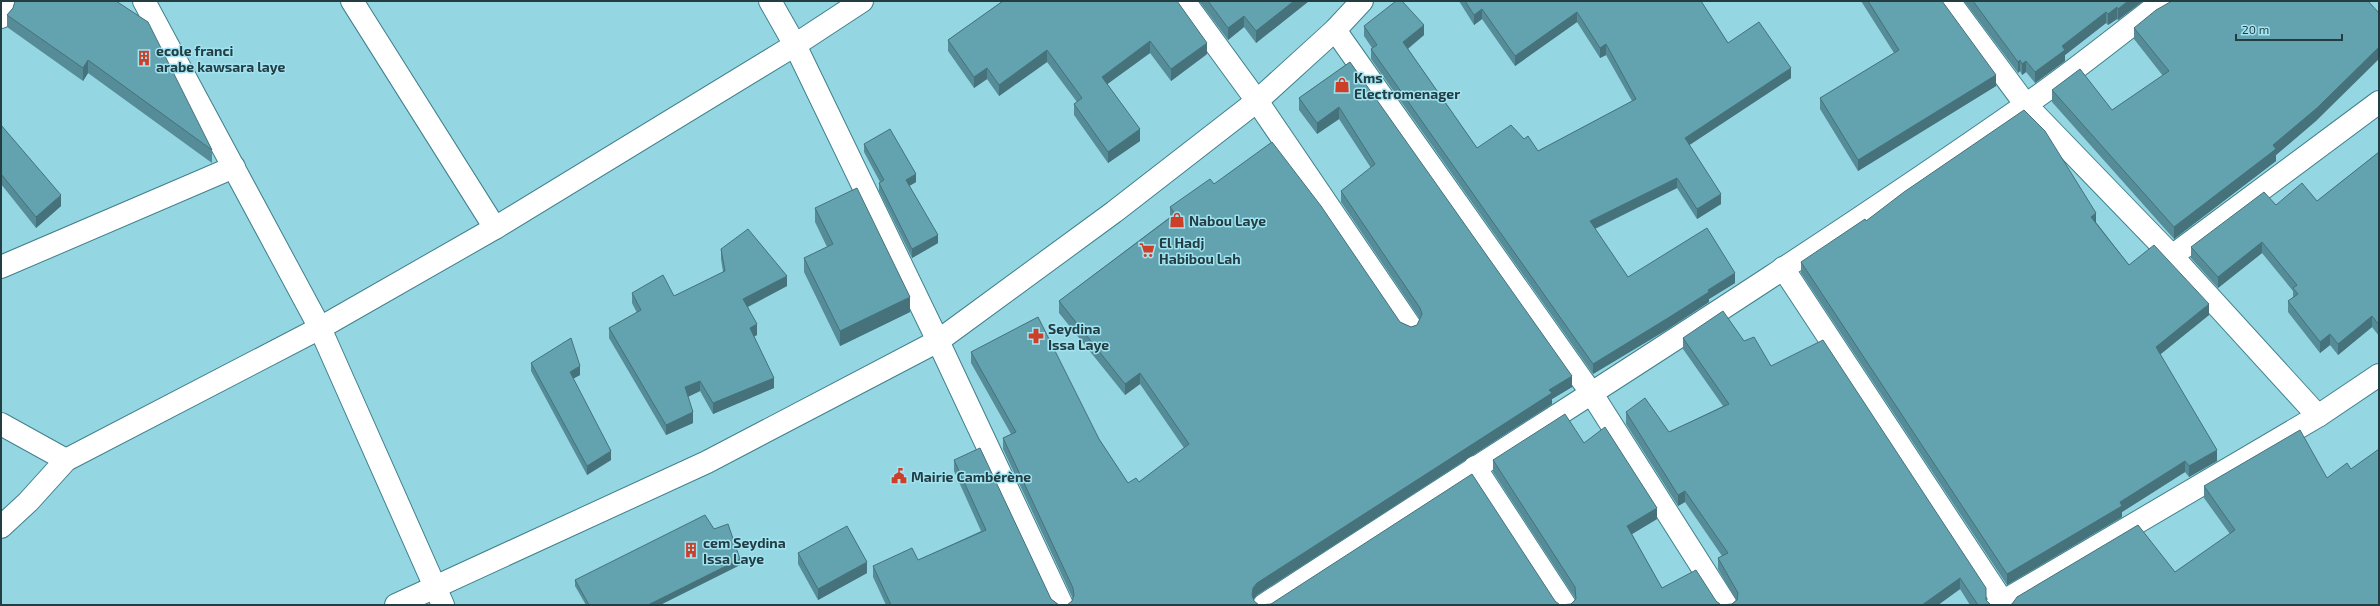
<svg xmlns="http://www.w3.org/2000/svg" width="2380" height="606" font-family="'Exo 2',sans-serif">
	<rect width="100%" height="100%" fill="#95d6e3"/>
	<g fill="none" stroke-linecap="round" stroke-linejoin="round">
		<defs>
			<g id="minor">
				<path d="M144,1l176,327 123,277"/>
				<path d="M352,1l143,227"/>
				<path d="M770,1l25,44 143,296 124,264"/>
				<path d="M1184,1l73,100 153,225"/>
				<path d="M1949,1l77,104 146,151 146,160"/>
				<path d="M1,17l5,-16"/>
				<path d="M1335,30l257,364 134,211"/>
				<path d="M2172,256l207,-154"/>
				<path d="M1,267l233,-100"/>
				<path d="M1783,268l222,337"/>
				<path d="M1,424l65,36"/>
				<path d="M1475,467l90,138"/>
				<path d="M1,527l27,-25 38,-42 254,-132 175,-100 300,-183 67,-44"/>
				<path d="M1264,605c253,-166 512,-326 760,-499 48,-33 93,-70 139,-105"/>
				<path d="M1997,605l321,-189 61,-41"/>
			</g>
			<path id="major" d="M396,605l311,-143 231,-121 176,-129 143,-111 78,-71 27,-29"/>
		</defs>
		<use href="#minor" stroke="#41808d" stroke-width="24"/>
		<use href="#major" stroke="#41808d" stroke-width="24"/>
		<use href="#minor" stroke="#fff" stroke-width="22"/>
		<use href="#major" stroke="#fff" stroke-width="22"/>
	</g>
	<g fill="#558c97">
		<path d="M15,1l197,149v13l-124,-90 -5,8 -76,-54v-12l6,-7z"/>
		<path d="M1003,1l204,53 -36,27 -21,-28 -43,31 33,57 -32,22 -34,-48v-11l3,-2 -30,-40 -48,34 -12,-17 -13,9 -26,-37v-11z"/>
		<path d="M1199,1h110l-53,42 -12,-16 -16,13z"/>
		<path d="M1459,1h242l27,42 63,35 -102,67 32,59 -24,15 -20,-31 -82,41 33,48 107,6 -26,16v3l-41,27 -75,45 -222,-315v-10l1,-1 -8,-12v-10l60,9 -16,14 69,99 47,-9 14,12 94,-50 -26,-46 -6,3 -23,-36 -62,44 -33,-47 -8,6z"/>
		<path d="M1861,1h81l54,85 -138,85 -38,-62v-11l74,-45z"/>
		<path d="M1964,1h179l-25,19 -1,-1 -9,6 -2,-2 -41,32v6l-30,22 -9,-11 -4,3 -2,-4 -2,2z"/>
		<path d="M2134,28l183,92 -41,35v6l-102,78 -122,-137v-12l60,20 51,-34 -29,-37z"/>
		<path d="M1350,62l222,325 -20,12v5l-295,191 -4,4 1,2h-182l1,-2 -70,-150v-11l8,-4 -40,-71v-11l128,87 29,44 11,-1 45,-34 -44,-64 -15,11 -66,-82v-12l111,-84v-10l44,-23 186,138 11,5 6,-2 3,-6 -79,-117v-11l30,-23 -32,-49 -22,15 -18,-24v-12z"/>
		<path d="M1,125l60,81 -25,22 -35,-44z"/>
		<path d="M864,144l52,38 -7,4 29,57 -26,15 -33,-67v-8l1,-1 -16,-30z"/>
		<path d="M2379,152v184l-7,-9 -34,28 -8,-10 -10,8 -32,-41v-11l5,-4v-6l-31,-38 -44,35 -27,-30v-11l85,-42 41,-4z"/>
		<path d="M815,208l95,104 -70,34 -36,-74v-14l23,-11 -12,-25z"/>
		<path d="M2096,222l33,43 80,50 -49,39 57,107 -28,16 -4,-5 -63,40v5l-115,68 -206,-312v-11z"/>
		<path d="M721,249l66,37 -39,21 9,28 -3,1 20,52 -61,26 -13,-23 -12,6 5,26 -27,12 -57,-97v-10l28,-15 -5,-10v-10l42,3 49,-24 -2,-13z"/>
		<path d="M1683,338l61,3 27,25 215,234 5,5h3h-24l-10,-16 -22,16h-378l11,-1 5,-4 -1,-2 -82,-126v-12l91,-17 73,76 -25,15 30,54 54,13 5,4 11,-1 4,-4 -18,-31v-11l4,-2 -37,-54 -7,4 -52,-82v-12l43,20 54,-26 -40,-57z"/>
		<path d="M531,363l49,12 -7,4 38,81 -24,15 -56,-104z"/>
		<path d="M954,460l97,139 8,6h-173l-13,-28v-11l45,-6 63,-29 -27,-60z"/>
		<path d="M2351,469l28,136 -204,-33 55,-38 -26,-36v-12l123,-8z"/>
		<path d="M714,529l26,36 -80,40h-74l-11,-19v-6z"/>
		<path d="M798,553l69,20 -49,27 -20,-36z"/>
	</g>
	<g fill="#45727b">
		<path d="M1294,1h15l-53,42v-12z"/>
		<path d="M2128,1h15l-25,19v-11z"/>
		<path d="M2117,7v12l-9,6v-11z"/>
		<path d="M1482,9v10l-8,6v-10z"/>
		<path d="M1577,12v10l-62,44v-10z"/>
		<path d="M2106,12v11l-41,32v6l-30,22v-11l27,-26z"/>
		<path d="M1244,16v11l-16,13v-12z"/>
		<path d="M1424,25v10l-21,17v-10z"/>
		<path d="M1150,41v12l-48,35v-11z"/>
		<path d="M1207,43v11l-36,27v-12z"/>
		<path d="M1606,44v11l-6,3v-10z"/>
		<path d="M2379,47v12l-62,61 -41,35v6l-102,78v-12l99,-82z"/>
		<path d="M1047,50v12l-48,34v-11z"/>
		<path d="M88,60v13l-5,8v-13z"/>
		<path d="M2020,60v11l-2,2v-11z"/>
		<path d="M2026,61v11l-4,3v-11z"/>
		<path d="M987,68v11l-13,9v-11z"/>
		<path d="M1791,68v10l-106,70v-10z"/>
		<path d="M1996,75v11l-138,85v-11z"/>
		<path d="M1339,107v12l-22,15v-11z"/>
		<path d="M1140,129v12l-32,22v-11z"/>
		<path d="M916,174v8l-10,6v-8z"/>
		<path d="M1677,178v10l-87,43v-10z"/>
		<path d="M1721,194v10l-24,15v-10z"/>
		<path d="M61,195v11l-25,22v-11z"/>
		<path d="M2096,213v11l-5,-7z"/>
		<path d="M938,235v8l-26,15v-9z"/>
		<path d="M2262,242v11l-44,35v-11z"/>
		<path d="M1735,273v10l-26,16v3l-41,27 -75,45v-10z"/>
		<path d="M787,276v10l-44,23v-10z"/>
		<path d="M910,297v15l-70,34v-15z"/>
		<path d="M2209,304v11l-53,43v-11z"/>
		<path d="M2372,316v11l-34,28v-11z"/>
		<path d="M757,324v11l-7,4v-11z"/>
		<path d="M2330,334v11l-10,8v-11z"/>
		<path d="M580,366v9l-10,5v-8z"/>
		<path d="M1140,373v11l-15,11v-11z"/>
		<path d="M1572,376v11l-20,12v5l-295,191 -4,5 -1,-5 1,-7 4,-5 292,-193z"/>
		<path d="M774,378v10l-61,26v-11z"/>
		<path d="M700,381v10l-15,7v-11z"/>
		<path d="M693,412v11l-27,12v-10z"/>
		<path d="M2217,450v11l-28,16v-11z"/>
		<path d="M611,451v9l-24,15v-9z"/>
		<path d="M2185,461v11l-63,40v5l-115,68v-11z"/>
		<path d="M1685,491v11l-7,4v-11z"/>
		<path d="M1657,508v11l-30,18v-11z"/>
		<path d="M740,559v6l-80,40h-12z"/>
		<path d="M867,562v11l-49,27v-11z"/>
		<path d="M1960,578v11l-22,16h-16z"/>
	</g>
	<g fill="#63a3b0" stroke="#45727b">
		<path d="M15,1h101l32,21 64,128 -124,-90 -5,8 -76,-53 6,-7z"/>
		<path d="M1003,1h174l30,42 -36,26 -21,-28 -48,36 38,52 -32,23 -34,-48 8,-6 -35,-48 -48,35 -12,-17 -13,9 -26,-37z"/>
		<path d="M1208,1h86l-38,30 -12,-15 -16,12z"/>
		<path d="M1396,1h6l22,24 -21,17 74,106 34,-23 13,14 4,-3 10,15 98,-52 -30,-55 -6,4 -23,-36 -62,44 -33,-47 -8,6 -9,-14h236l27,42 31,-21 32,46 -106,70 36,56 -24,15 -20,-31 -87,43 38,56 79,-49 28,45 -27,17 1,2 -41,26 -75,46 -222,-315 6,-4 -13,-19z"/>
		<path d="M1868,1h74l54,74 -138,85 -38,-62 79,-48z"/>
		<path d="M1973,1h155l-10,8 -1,-2 -9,7 -2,-2 -44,34 3,4 -30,22 -9,-11 -4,3 -2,-4 -2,2z"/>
		<path d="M2172,1h196l11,12v34l-62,61 -44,37 3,4 -102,78 -122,-137 28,-21 32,41 57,-39 -35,-43 22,-18z"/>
		<path d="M1350,62l222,314 -23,14 3,3 -295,190 -4,5 -1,7 2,6 5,4h-192l5,-4 2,-6 -1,-7 -70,-150 13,-6 -45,-80 67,-35 61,122 29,44 8,-5 3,4 50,-38 -49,-71 -15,11 -66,-83 116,-87 -5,-7 40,-28 4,5 58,-42 49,64 79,116 11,5 6,-2 5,-11 -2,-6 -79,-117 34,-27 -36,-57 -22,16 -18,-25z"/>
		<path d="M2024,110l21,21 51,82 -5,4 38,48 25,-20 55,59 -53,43 61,103 -28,16 -4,-5 -65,41 2,4 -115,68 -206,-312 64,-43 1,2 38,-29z"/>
		<path d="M1,125l60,70 -25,22 -35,-43z"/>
		<path d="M890,129l26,45 -10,6 32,55 -26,14 -33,-66 5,-3 -20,-36z"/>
		<path d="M2379,152v173l-7,-9 -34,28 -8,-10 -10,8 -32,-41 10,-7 -5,-6 4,-3 -35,-43 -44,35 -27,-30 73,-55 12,13 26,-22 15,18z"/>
		<path d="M857,188l53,109 -70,34 -36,-73 29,-14 -18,-36z"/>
		<path d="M748,229l39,47 -44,23 14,25 -7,4 24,50 -61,25 -13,-22 -15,6 8,25 -27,13 -57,-97 32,-18 -9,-17 31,-18 11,21 51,-25 -4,-22z"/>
		<path d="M1723,311l21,30 10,-4 17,29 52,-26 163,248v12l5,5h3h-16l-18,-27 -38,27h-362l11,-1 5,-5 -1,-12 -82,-127 72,-46 19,29 21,-16 52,81 -30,18 35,62 34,-18 20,31 5,4 11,-1 5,-4 1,-7 -20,-35 10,-5 -43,-62 -7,4 -52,-83 19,-14 24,34 60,-28 -46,-66z"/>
		<path d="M571,338l9,28 -10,6 41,79 -24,15 -56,-103z"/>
		<path d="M2300,430l27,48 20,-15 4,6 28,-20v156h-370l3,-1 5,-7 121,-72 37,47 60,-42 -31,-44z"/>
		<path d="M980,448l71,151 8,6h-168l-18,-39 39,-18 6,12 68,-30 -32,-70z"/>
		<path d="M1472,474l83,127 5,4h-301l12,-1z"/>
		<path d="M705,515l9,14 14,-5 12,35 -92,46h-59l-14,-25z"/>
		<path d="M847,526l20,36 -49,27 -20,-36z"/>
	</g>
	<defs>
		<symbol id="building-bare" viewBox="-9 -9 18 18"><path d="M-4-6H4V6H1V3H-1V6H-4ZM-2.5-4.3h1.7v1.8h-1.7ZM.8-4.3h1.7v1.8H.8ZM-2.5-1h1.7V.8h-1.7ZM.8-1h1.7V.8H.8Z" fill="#cc4029" stroke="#a2e3f1" stroke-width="2.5" paint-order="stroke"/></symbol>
		<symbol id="shop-bare" viewBox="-9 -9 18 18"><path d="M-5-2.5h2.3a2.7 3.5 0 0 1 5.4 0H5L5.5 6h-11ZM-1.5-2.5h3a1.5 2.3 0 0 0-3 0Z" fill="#cc4029" stroke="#a2e3f1" stroke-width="2.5" paint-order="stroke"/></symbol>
		<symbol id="supermarket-bare" viewBox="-9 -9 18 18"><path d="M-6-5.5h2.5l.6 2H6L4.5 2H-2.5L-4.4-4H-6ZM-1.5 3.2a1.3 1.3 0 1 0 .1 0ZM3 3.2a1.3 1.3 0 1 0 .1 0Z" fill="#cc4029" stroke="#a2e3f1" stroke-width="2.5" paint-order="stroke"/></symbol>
		<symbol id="pharmacy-bare" viewBox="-9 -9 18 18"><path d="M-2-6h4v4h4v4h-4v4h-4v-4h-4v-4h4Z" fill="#cc4029" stroke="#a2e3f1" stroke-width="2.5" paint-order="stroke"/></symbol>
		<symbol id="civic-bare" viewBox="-9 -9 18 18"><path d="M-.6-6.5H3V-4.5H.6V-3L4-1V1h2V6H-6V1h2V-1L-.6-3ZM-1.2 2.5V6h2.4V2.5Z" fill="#cc4029" stroke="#a2e3f1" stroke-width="2.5" paint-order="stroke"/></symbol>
	</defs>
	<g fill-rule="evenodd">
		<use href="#building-bare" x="133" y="47" width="22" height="22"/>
		<use href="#shop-bare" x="1331" y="74" width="22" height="22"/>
		<use href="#shop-bare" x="1166" y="209" width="22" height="22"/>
		<use href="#supermarket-bare" x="1136" y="239" width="22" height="22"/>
		<use href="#pharmacy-bare" x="1025" y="325" width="22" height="22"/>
		<use href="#civic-bare" x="888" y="465" width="22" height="22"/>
		<use href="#building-bare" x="680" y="539" width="22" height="22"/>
	</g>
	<g text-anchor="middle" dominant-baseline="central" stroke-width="3" stroke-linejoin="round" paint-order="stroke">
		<g font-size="14" font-weight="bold" fill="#233e43" stroke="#a2e3f1" text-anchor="start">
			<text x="156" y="50">ecole franci<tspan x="156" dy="16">arabe kawsara laye</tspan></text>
			<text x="1354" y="77">Kms<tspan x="1354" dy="16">Electromenager</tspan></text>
			<text x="1189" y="220">Nabou Laye</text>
			<text x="1159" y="242">El Hadj<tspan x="1159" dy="16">Habibou Lah</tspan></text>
			<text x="1048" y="328">Seydina<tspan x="1048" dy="16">Issa Laye</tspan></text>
			<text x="911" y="476">Mairie Cambérène</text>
			<text x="703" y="542">cem Seydina<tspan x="703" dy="16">Issa Laye</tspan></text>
		</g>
	</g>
	<rect width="2380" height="606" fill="none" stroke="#233e43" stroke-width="4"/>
	<path d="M2236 34v6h106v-6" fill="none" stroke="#233e43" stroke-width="2"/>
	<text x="2242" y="34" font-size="12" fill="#233e43" stroke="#a2e3f1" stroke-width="3" paint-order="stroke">20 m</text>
</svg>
